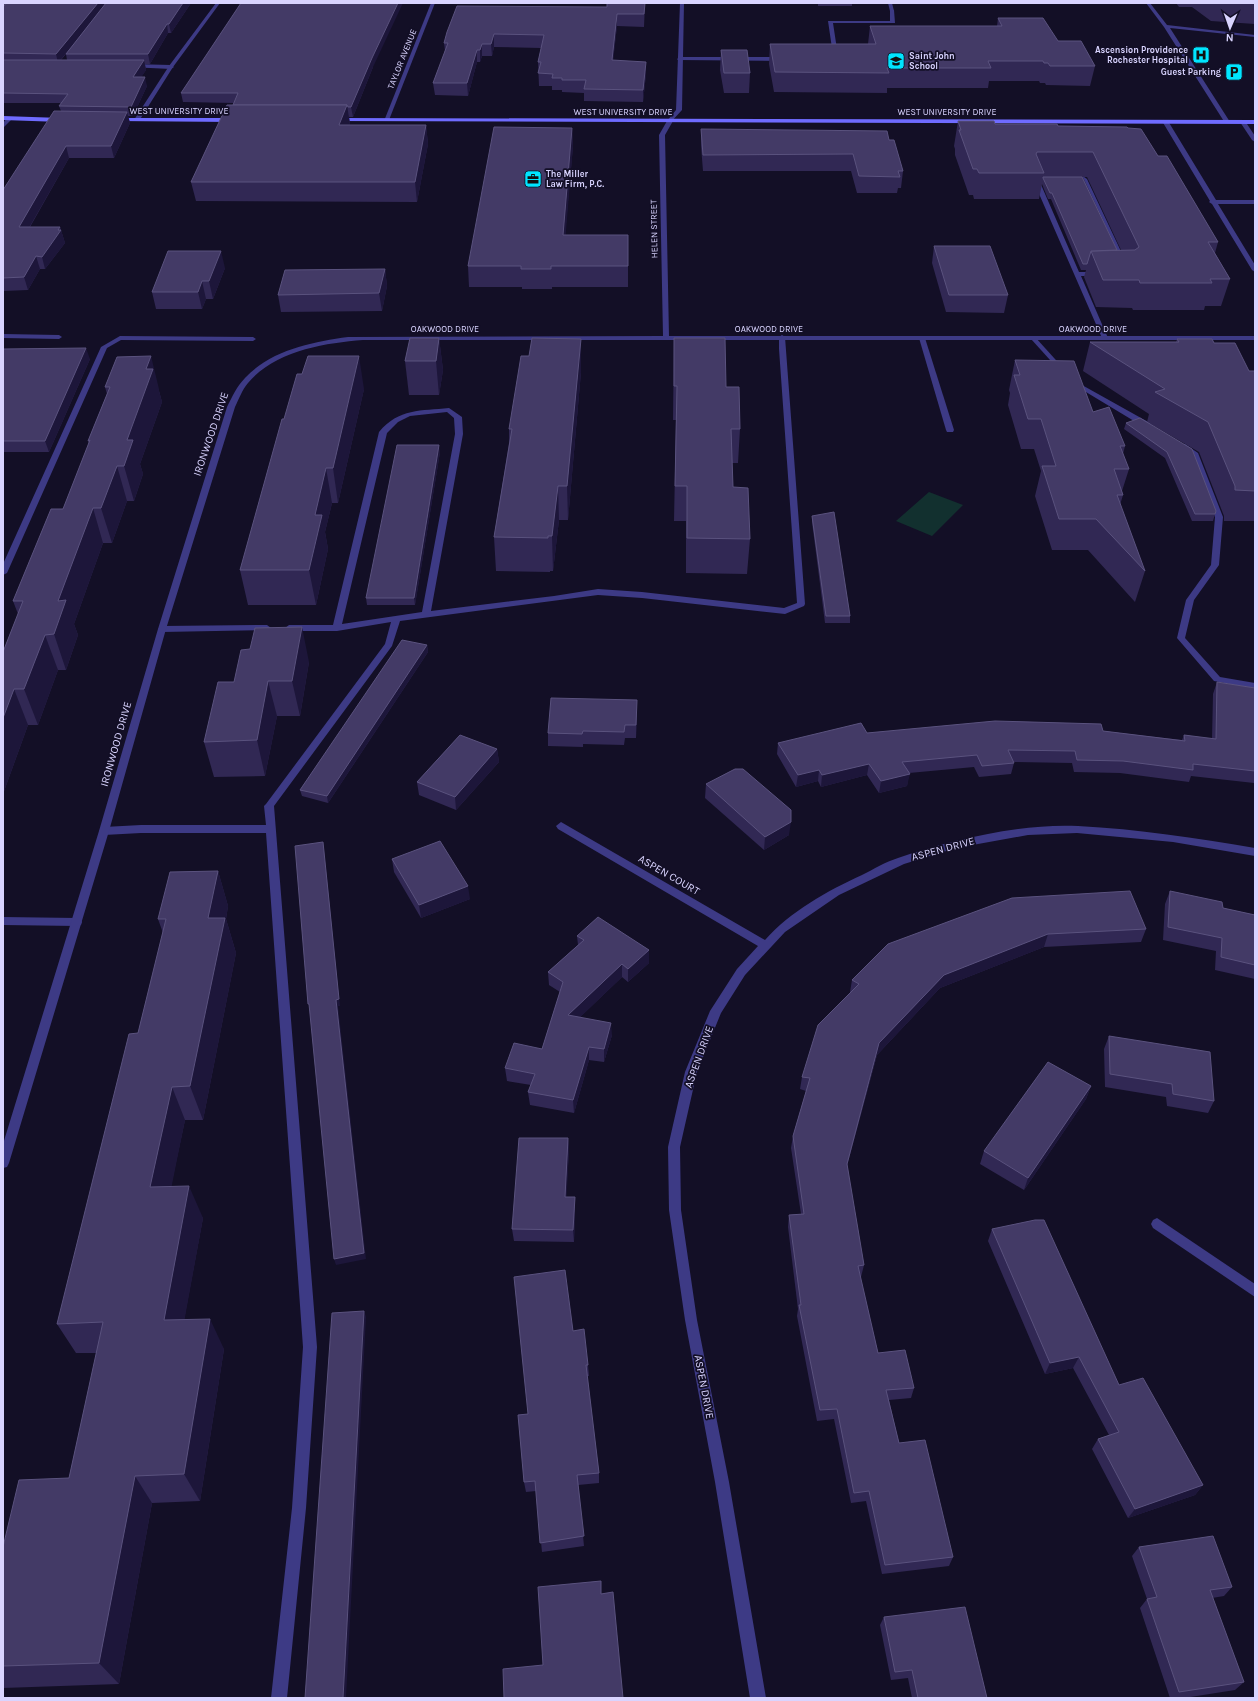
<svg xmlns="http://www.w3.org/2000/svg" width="1258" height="1701" font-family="Karla,sans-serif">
	<rect width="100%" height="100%" fill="#130f26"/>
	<path fill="#12302f" d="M929,492l34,13 -31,31 -36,-15z"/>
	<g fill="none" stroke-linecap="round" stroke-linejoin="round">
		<g fill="#3d3a85" fill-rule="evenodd">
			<path d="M1146,3h4l17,22 88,10v2l-85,-9 60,94 -1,1h-4l-61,-96z"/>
			<path d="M890,9l4,1 1,13h-62l5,33 -6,2 1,-3 -5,-34h62z"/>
			<path d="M680,57h102l3,2 -3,2 -104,-1 -1,-1z"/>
			<path d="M131,64l40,1 3,2 -3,2 -42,-2 -1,-1z"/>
			<path d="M1084,177l3,2 39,83 -1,1 -5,-1 -38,-81h-11l-3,-2 3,-2z"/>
			<path d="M1036,178l3,2 40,92h20l3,2 -3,2h-18l27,62 -1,1 -5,-1 -69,-158z"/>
			<path d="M782,335l3,2 20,267 -1,2 -19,8 -143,-16 -44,-3 -198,26 -8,25 -118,160 43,541 -11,161 -19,190h-16l21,-190 11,-161 -37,-514h-125l-37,2 -5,-4 5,-4 37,-2h125l-2,-19 2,-2 119,-160 6,-22 -54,9h-48l-4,-3 4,-3h44l46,-193c20,-24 42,-21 70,-24l13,9 1,17 -32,177 123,-15 44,-7 44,3 142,16 13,-5 -18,-254v-12zM447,412l7,6 1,16 -33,178 -80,12 45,-191 11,-11 12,-6z"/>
			<path d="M120,336l133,1 3,2 -3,2 -132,-1 -14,8 -100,225 -4,2v-11l98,-217z"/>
			<path d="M922,336l3,2 29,92 -1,2h-6l-1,-2 -27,-92z"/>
			<path d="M1031,337h4l29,32v2h-4l-29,-32z"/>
			<path d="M1073,380l77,43 1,2 -1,2h-6l-73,-44 -2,-1z"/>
			<path d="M1179,444h6l13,9 25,64 -4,48 -25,35 -9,38 35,39 35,6v6l-41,-8 -37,-43 9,-38 25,-35 4,-48 -24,-63 -12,-6z"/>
			<path d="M267,625l4,3 -1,2 -108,2 -4,-3 4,-3z"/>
			<path d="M3,917l74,1 4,1 1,3 -1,3 -4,1 -74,-1z"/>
		</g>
		<g fill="#3d3a85" fill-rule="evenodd">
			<path d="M216,3h4l-47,64 -34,54h-4l-1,-1 35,-54z"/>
			<path d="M431,3h4l-46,117 -5,1z"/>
			<path d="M888,3h4l2,8h-4z"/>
			<path d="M7,118l5,1 -9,9v-5z"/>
			<path d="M670,119l3,2 -8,14 4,201h586v4h-892c-39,3 -88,11 -115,43 -6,7 -9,16 -13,24l-69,222 -57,202 -100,332 -2,4 -4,1v-24l96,-313 59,-202 69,-222c5,-10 10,-21 18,-29 26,-28 67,-36 103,-41l315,-1 -4,-201 8,-14z"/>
			<path d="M1163,120l5,1 48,79h39v4h-37l37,61v7l-3,-2 -40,-66 -3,-2 1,-1 -48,-80z"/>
			<path d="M1241,121h4l10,15v6l-3,-2 -12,-18z"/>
			<path d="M3,334l56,1 3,2 -3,2 -56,-1z"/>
			<path d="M561,822l204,118c26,-29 62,-49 97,-65 12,-6 23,-13 36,-17 52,-18 125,-35 180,-32 60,3 118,12 177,22v8l-82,-14 -96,-9 -49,2 -72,13 -52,16 -65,31 -54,37 -40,43 -24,38 -24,59 -17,75 1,63 16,110 32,162 37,216h-16l-35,-216 -30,-162 -16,-110 -1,-63 17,-75 25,-61 27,-42 21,-23 -200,-117 -2,-3z"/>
			<path d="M1157,1218l98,66v13l-102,-69 -2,-4 2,-4z"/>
		</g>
		<path fill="#3d3a85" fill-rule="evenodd" d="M680,3h4l-2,107 -12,13 -3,-2 9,-11z"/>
		<g fill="#6f6bff" fill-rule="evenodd">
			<path d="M3,116l58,2 3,2 -3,2 -58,-2z"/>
			<path d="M117,118h116l3,2 -3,2 -118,-1v-2z"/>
			<path d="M337,118l918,2v4l-920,-3 -1,-1z"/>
		</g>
	</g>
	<g fill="#312854" fill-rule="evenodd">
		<path d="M3,3h188l-20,30h-3l-18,31h-5l1,6 -5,7 6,9 -14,30h-5l2,7 -16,35h-45l-39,69h30l5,16 -20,26h-5l-12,21 -25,1v-101l58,-79 -2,-5 2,-3h-58zM66,54l1,6h-6z"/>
		<path d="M607,3h38l-1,24 -27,-1 -4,34 33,14 -3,28 -59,-1v-8l-22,-1v-2h-10v-4h-13l-1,-24 3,-14 -47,-1 -2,9h-10l-2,6h-3l-9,34 -33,-1 -2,-12 12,-32 -1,-8 163,-36z"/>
		<rect x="818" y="3" width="34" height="3"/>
		<path d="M1176,3h79v21l-44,-3 -19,-14h-13z"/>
		<path d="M998,18l60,23 37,25 -5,20 -44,-1 -1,-2h-5l-1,-2h-50l-1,7h-101v5l-113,-1 -5,-28 1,-20h98l2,-18h127z"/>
		<path d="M721,50l29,23 -1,20h-25l-4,-23z"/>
		<path d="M373,67l-20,50h-4l1,7 -1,1h77l2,19 -11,58 -221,-1 -5,-19 43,-79 -51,-1 -2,-9z"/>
		<path d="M958,121l37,3 133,4 30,28 60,86 -3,11 15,26 -9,27h-16l-1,4h-71l-1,-2 -36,-1 -12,-30 2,-7h-5l-30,-71h-3l-6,-15 -3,15h-65l-1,-4h-4l-14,-40v-6l-1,-3zM1083,177h4l34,73h-4z"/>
		<path d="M572,128l1,18 -8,89h63v52h-76v2h-30v-2h-53l-1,-21z"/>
		<path d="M701,129l188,11 14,31 -2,17h-3l-1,5h-40l-6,-22h-148l-2,-25z"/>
		<path d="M934,246l74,49 -4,18 -58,-1 -14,-49z"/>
		<path d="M225,268l-12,31h-7l-4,10h-46l-4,-17z"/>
		<path d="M385,269l2,17 -5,25 -101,1 -3,-17z"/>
		<path d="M439,338l4,32 -4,25h-30l-4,-34z"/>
		<path d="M674,338l52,49 14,42 -2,34h-6l1,24 17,52 -3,35 -61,-1v-52h-12l2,-101h-3z"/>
		<path d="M1177,339l37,4 35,28h6v150h-31v-5l-25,-64 -52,-30 2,-8 -66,-43 7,-29h86z"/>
		<path d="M3,349l87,10 -41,93h-46z"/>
		<path d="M1015,360l78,52 32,34 -2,8 6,15 -7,22 1,4 -3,10 25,66 -10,31 -47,-52h-36l-17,-54 6,-25 -7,-22h-13l-13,-44 2,-12 -1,-3z"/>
		<path d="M581,372l-13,148h-9l-6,51h-3v1l-54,-1 -2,-34 15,-94v-14z"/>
		<path d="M105,387l54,2v2l3,11 -22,62 3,10 -9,27h-7l-15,42h-9l-29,81 4,11 -12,35h-8l-20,55h-10l-25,69v-142l15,-38 -5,-13 50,-92 26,-65 -1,-3 19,-47z"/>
		<path d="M364,389l-26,114h-6l-7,29 3,17 -12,56h-68l-8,-35z"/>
		<path d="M1126,423l66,26 23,65 -2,7h-21l-27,-63 -41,-29z"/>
		<path d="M440,452l-25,153h-48l-1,-7z"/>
		<path d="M812,516l38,100v7h-25l-13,-101z"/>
		<path d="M427,645l1,7 -100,151 -26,-7 -2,-6z"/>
		<path d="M309,662l-9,54h-23l-12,60 -51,1 -10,-35 30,-60z"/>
		<path d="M1217,682l38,6v98h-1v-3l-63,-7 -2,6 -69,-9 -46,-1 -2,-9 -58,-1v1l-3,11 -32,3 -5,-10 -65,6 -2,13 -28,7 -12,-18 -46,12 -3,-6 -22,6 -19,-33 1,-11 89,-10 236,-2 79,9 2,-5 28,4 1,-45z"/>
		<path d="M637,713l-1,25h-11l-1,7 -41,-1v3l-35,-1v-13z"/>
		<path d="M497,749l2,13 -43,48 -37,-15 -2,-13z"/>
		<path d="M706,784l83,51 -25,15 -59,-52z"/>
		<path d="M392,859l78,40 -49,19 -27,-46z"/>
		<path d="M218,871l10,35 -2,13 10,34 -33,167h-18l-14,66 32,32 -19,102 40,29 -24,152 -48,2 -33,181 -116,4v-141l66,-69 28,-125h-21l-19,-29 81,-291 25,-100 -5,-14z"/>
		<path d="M1170,891l53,17 32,7v64l-40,-9 1,-19 -53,-11 2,-36z"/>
		<path d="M1012,898l134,31 -5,13 -97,5 -104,41 -63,67 -30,111 17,99 -3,12h-1l18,76 36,35 -3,10 -22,2 10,43 54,114 -4,9 -67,8 -16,-73 -15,2 -17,-84 -17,2 -20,-105 1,-7 -10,-82 1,-12 12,-1 -10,-66 2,-12 13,-45 -6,-2 2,-12 48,-84v-1l2,-12z"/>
		<path d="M577,936l72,27 -21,19 -6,-5 -42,40 32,18 -8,27 -15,-2 -15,53 -44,-8 -2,-13 3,-7 -24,-4 -2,-13 37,-19 18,-57 -11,-7 -1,-13 30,-27z"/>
		<path d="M1109,1036l105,65 -6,12 -41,-7 -1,-9 -61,-10 -1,-38z"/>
		<path d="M1091,1086l-5,13 -62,91 -44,-26 4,-13z"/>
		<path d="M568,1138l1,12 -3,47h9v12l-1,33 -60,-1 -2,-12z"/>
		<path d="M992,1229l127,156 84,100 -8,10 -67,23 -36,-69 6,-10 11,-4 -36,-67 -28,6 -57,-133z"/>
		<path d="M573,1331l15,34 1,11h-2l12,97v10l-21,2 6,61 -42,6 -6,-61 -10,1 -2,-10 4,-68z"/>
		<path d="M1139,1547l93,40 -8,9 -12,2 32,84 -9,8 -51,8h-14l-30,-90 7,-9 -15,-43z"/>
		<path d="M884,1617l103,81h-75l-4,-20 -17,2 -11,-55z"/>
	</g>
	<g fill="#1d163a">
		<path d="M98,3h10l-50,60 -2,-9z"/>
		<path d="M183,3h8l-20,30 -2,-9z"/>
		<path d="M398,3h5l-30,64 -20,50 -2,-10 21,-49z"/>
		<path d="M617,14v12l-5,46v-12z"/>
		<path d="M167,24l1,9 -18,31 -2,-10z"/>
		<path d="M494,34v13l-2,9 -1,-12z"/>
		<path d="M482,44v12l-2,6v-12z"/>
		<path d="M477,50v12l-9,34 -1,-13z"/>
		<path d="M144,60l2,10 -10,16 -3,-9z"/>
		<path d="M646,62v12l-3,28v-12z"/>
		<path d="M145,77l2,9 -14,30 -2,-9z"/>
		<path d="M347,105l3,19 -9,20 -2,-19z"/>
		<path d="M127,112l3,11 -16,35 -3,-12z"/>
		<path d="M426,125l2,19 -11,58 -2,-20z"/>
		<path d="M572,128l1,18 -9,109 -1,-20z"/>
		<path d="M66,146l3,12 -47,82 -3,-13z"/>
		<path d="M60,227l5,16 -20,26 -3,-12z"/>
		<path d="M221,251l4,17 -12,31 -4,-18z"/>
		<path d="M36,256l4,13 -12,21 -4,-13z"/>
		<path d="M385,269l2,17 -5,25 -3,-18z"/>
		<path d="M202,281l4,18 -4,10 -4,-17z"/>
		<path d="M439,338l4,32 -4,25 -3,-34z"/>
		<path d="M581,339v33l-13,148 -1,-34z"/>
		<path d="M86,348l4,11 -41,93 -4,-11z"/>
		<path d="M151,356l8,33v2l3,11 -22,62 3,10 -9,27 -10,-35 3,-26 19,-71z"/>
		<path d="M359,356l5,33 -26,114 -5,-35z"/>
		<path d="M439,445l1,7 -25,153 -1,-7z"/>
		<path d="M117,466l10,35 -15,42 -11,-35z"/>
		<path d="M326,468l6,35 -7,29 3,17 -12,56 -7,-35 6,-55z"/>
		<path d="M558,486l1,34 -6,51 -1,-35z"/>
		<path d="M93,508l10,35 -29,81 4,11 -12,35 -12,-36 4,-33z"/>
		<path d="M302,627l7,35 -9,54 -8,-35z"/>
		<path d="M45,635l13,35 -20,55 -14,-36z"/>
		<path d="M427,645l1,7 -100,151 -1,-7z"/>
		<path d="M268,681l9,35 -12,60 -8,-36z"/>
		<path d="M14,689l14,36 -25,69v-76z"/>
		<path d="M637,700v13l-1,25v-13z"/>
		<path d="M497,749l2,13 -43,48 -1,-13z"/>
		<path d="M869,764l-2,11 -46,12 1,-12z"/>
		<path d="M819,770l-1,11 -22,6 2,-12z"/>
		<path d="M910,774l-3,12 -28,7 2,-12z"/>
		<path d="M791,822l-2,13 -25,15 1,-13z"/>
		<path d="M323,842l1,7 16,157h-2l28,253 -30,6 -2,-6 2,-259z"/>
		<path d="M218,871l10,35 -2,13 10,34 -33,167 -13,-34 18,-168z"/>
		<path d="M468,886l2,13 -49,19 -2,-13z"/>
		<path d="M1048,934l-4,13 -104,41 -63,67 -33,121 3,-12 32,-121 65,-68z"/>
		<path d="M649,950v13l-21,19v-13z"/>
		<path d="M622,964v13l-53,51 -1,-13z"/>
		<path d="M611,1023l1,12 -8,27v-13z"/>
		<path d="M589,1047v13l-15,53 -1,-13z"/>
		<path d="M1091,1086l-5,13 -62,91 4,-12z"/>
		<path d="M172,1087l13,33 -20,99 -15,-32z"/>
		<path d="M568,1138l1,12 -3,59 -1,-12z"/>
		<path d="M189,1186l14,32 -24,132 -15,-30z"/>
		<path d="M575,1197v12l-1,33 -1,-12z"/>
		<path d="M364,1311l2,6 -20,381h-3z"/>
		<path d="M210,1319l14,30 -24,152 -16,-27z"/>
		<path d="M1079,1357l-6,11 -28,6 5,-11z"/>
		<path d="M135,1476l17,27 -33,181 -20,-21z"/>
		<path d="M1203,1485l-8,10 -67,23 7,-9z"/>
	</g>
	<g fill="#433a66" stroke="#5a527e">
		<path d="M6,3h92l-42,51 -53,-1v-46z"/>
		<path d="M106,3h77l-14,21h-2l-19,30h-82z"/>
		<path d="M241,3h157l-26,55 -21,49h-3l-1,-2h-114l5,-12h-57z"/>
		<path d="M607,3h38l-1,11h-27l-5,46 34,2 -3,28 -59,-1 2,-9h-24v-2h-10l1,-4 -15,-1 3,-11h-3l6,-27 -50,-1 -3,10h-9l-2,6h-3l-10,33h-34l15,-40h-4l3,-11 10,-26 150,1z"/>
		<path d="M998,18h45l15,23h23l14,25h-45l-2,-3h-4l-1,-2h-55l3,7h-104l2,5 -114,-1 -5,-28h106l-6,-18h132z"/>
		<path d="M721,50h26l3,23h-26z"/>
		<path d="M3,60h141l-11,17h12l-14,30 -72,-1 9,-12 -65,-1z"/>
		<path d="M227,105h120l-8,20h87l-11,57h-224z"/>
		<path d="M54,111l73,1 -16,34h-45l-47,81h41l-2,3h3l-19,27 -6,-1 -12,21 -21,1v-88z"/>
		<path d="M958,121h36l1,3h62l1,2 69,1 1,1 13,1 17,27h9l51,86h-10l22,37h-20l2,4h-72l-1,-3h-36l-12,-29 44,-1 4,-3 -46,-95h-56l-1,2 8,19h-65l-2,-4h-4l-14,-39h2z"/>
		<path d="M494,127l78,1 -9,107h65v31h-77v3h-30v-3h-53z"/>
		<path d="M701,129l186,2 2,9h5l9,31h-5l2,6 -41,-1 -6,-22 -150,1z"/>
		<path d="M1043,177h39l35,73 -26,1 -4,13h-4l-31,-71h-2l-7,-15z"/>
		<path d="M934,246h56l18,49h-59z"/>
		<path d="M168,251h53l-12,30h-7l-4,11h-46z"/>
		<path d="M385,269l-6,24 -101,2 7,-25z"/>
		<path d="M410,338h29l-3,23h-31z"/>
		<path d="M532,338l49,1 -14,147h-9l-6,50h-4v2l-54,-1 18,-108h-3l12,-73h8z"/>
		<path d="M674,338h51l1,49h13l1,42h-9l2,58 15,1 2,51 -63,-1v-52h-12l2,-100h-3z"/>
		<path d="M1177,339h35l2,4h21l14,28h6v120l-20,-1v-4l-27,-64 -53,-30 10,-3 -75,-47h89z"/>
		<path d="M86,348l-41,93h-42v-92z"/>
		<path d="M151,356l-5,13h7l-26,71h6l-9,26h-7l-16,42h-8l-35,93 8,-1 -12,34 -9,1 -21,54h-10l-11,29v-66l20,-51h-10l38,-92h12l27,-69 -2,1 22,-54h-5l12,-30z"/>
		<path d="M308,356h51l-26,112h-7l-11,47h7l-13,55h-69l42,-151h2l13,-45h5z"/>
		<path d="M1015,360l59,1 19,51 16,-5 16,39h-5l9,23h-15l9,26h-6l28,76 -49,-52h-37l-17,-53h14l-15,-47h-13l-14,-44h6z"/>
		<path d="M1140,418l52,31 24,62 -1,3h-20l-28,-62 -41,-29z"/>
		<path d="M397,445h42l-25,153h-48z"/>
		<path d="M834,512l16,104h-24l-14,-100z"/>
		<path d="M302,627l-10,54h-24l-11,59 -53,2 14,-60h16l7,-32 9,-1 5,-21z"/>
		<path d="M402,640l25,5 -100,151 -27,-6z"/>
		<path d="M1217,682l38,6v83l-62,-7v6l-70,-9 -46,-1 -2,-9 -67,-1 6,13 -32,3 -5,-11 -75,7 8,12 -29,7 -12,-17 -47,11 -3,-5 -21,5 -20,-32 83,-20 6,10 128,-12 106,3 2,7 82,10 -1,-6 32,4z"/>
		<path d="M551,698l86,2 -1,25h-11l-1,7 -41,-1 -1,3 -34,-1z"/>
		<path d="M460,735l37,14 -42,48 -38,-15z"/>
		<path d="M735,769h8l48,41v12l-26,15 -59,-53z"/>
		<path d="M440,841l28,45 -49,19 -27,-46z"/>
		<path d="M323,842l16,157 -3,1 28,253 -30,6 -25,-255h-1l-13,-158z"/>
		<path d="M218,871l-10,47h17l-35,168 -18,1 -22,100 39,-1 -25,134 46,-1 -26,155 -49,2 -36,187 -96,3v-119l16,-67 50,-2 34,-156 -46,2 72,-290 9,-1 28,-114h-8l12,-47z"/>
		<path d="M1130,891l16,38 -98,5 -104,41 -65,68 -32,121 17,101 -6,1 20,87 27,-3 9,38 -28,2 13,53 26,-3 28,117 -68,8 -16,-74 -15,2 -17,-84 -17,1 -21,-105h2l-12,-90 15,-1 -11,-78 17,-58 -8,-1 16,-52 41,-41 -7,-4 36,-36 124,-46z"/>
		<path d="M1170,891l52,11 1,6 32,7v50l-34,-8 1,-19 -54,-11z"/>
		<path d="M598,917l51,33 -21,19 -6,-5 -54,51 43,8 -7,26 -15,-2 -16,53 -45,-8 7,-18 -30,-6 9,-25 28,6 21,-67 -15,-10 36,-32 -7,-4z"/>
		<path d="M1109,1036l101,16 4,49 -41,-7 -1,-10 -62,-10z"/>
		<path d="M1048,1062l43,24 -63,92 -44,-27z"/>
		<path d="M519,1138h49l-3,59h10l-2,33 -61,-1z"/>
		<path d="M1035,1220h9l75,165 24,-7 60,107 -68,24 -37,-70 21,-7 -40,-75 -29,6 -58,-134z"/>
		<path d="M565,1270l8,61 11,-2 4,36h-2l13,108 -22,2 7,61 -44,7 -5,-62 -11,1 -6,-67 10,-1 -14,-137z"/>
		<path d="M364,1311l-21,387h-38l27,-385z"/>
		<path d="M1213,1536l19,51 -22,3 34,92 -65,10 -32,-93 10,-2 -18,-50z"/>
		<path d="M601,1581v13l12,-2 10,106h-119l-1,-29 40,-4 -5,-78z"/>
		<path d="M965,1607l22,91h-69l-6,-28 -17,2 -11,-55z"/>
	</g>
	<defs>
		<symbol id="hospital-square" viewBox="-11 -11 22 22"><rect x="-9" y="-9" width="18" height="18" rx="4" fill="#00e5ff" stroke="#130f26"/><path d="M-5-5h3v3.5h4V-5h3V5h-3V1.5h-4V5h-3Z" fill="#111"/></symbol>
		<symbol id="school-square" viewBox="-11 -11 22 22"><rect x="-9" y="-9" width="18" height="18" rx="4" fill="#00e5ff" stroke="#130f26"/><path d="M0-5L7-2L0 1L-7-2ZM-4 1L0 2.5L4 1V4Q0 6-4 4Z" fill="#111"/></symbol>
		<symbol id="parking-square" viewBox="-11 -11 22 22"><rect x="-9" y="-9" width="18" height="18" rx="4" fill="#00e5ff" stroke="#130f26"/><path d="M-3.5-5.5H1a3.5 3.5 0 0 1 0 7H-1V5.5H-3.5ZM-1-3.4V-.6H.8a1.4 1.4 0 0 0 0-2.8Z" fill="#111"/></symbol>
		<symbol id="office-square" viewBox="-11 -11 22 22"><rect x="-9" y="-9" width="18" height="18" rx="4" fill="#00e5ff" stroke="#130f26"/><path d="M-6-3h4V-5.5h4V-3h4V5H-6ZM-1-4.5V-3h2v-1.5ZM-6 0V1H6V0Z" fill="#111"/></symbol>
	</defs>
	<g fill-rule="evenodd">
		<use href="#hospital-square" x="1191" y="45" width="20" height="20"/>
		<use href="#school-square" x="886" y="51" width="20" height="20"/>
		<use href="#parking-square" x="1224" y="62" width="20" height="20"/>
		<use href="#office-square" x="523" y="169" width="20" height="20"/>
	</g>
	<g text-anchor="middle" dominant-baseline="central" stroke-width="3.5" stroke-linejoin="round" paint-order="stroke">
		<g font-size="9" font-weight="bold" fill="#d9d4ff" stroke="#130f26" text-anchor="end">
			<text x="1188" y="50">Ascension Providence<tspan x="1188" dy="10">Rochester Hospital</tspan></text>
			<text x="909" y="56" text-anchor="start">Saint John<tspan x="909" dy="10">School</tspan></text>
			<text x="1221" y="72">Guest Parking</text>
			<text x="546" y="174" text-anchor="start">The Miller<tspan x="546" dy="10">Law Firm, P.C.</tspan></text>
		</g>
		<g font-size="9" fill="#d9d4ff" stroke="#130f26">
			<text transform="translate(402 59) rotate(-68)">TAYLOR AVENUE</text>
			<text x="179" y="111">WEST UNIVERSITY DRIVE</text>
			<text x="623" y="112">WEST UNIVERSITY DRIVE</text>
			<text x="947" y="112">WEST UNIVERSITY DRIVE</text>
			<text transform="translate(654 229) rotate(-91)">HELEN STREET</text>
			<text x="445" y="329">OAKWOOD DRIVE</text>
			<text x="769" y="329">OAKWOOD DRIVE</text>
			<text x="1093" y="329">OAKWOOD DRIVE</text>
		</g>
		<g font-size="11" fill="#d9d4ff" stroke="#130f26">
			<text transform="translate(211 434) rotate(-71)">IRONWOOD DRIVE</text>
			<text transform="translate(116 744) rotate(-74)">IRONWOOD DRIVE</text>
			<text transform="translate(943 849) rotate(-15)">ASPEN DRIVE</text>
			<text transform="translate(669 875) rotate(30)">ASPEN COURT</text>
			<text transform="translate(699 1057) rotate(-70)">ASPEN DRIVE</text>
			<text transform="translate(704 1387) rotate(79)">ASPEN DRIVE</text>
		</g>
	</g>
	<rect width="1258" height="1701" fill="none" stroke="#d9d4ff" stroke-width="8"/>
	<g transform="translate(1230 28) rotate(182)" stroke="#130f26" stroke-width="3" paint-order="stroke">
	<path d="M0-3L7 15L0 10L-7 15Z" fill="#d9d4ff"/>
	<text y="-6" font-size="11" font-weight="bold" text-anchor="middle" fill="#d9d4ff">N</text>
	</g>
</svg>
